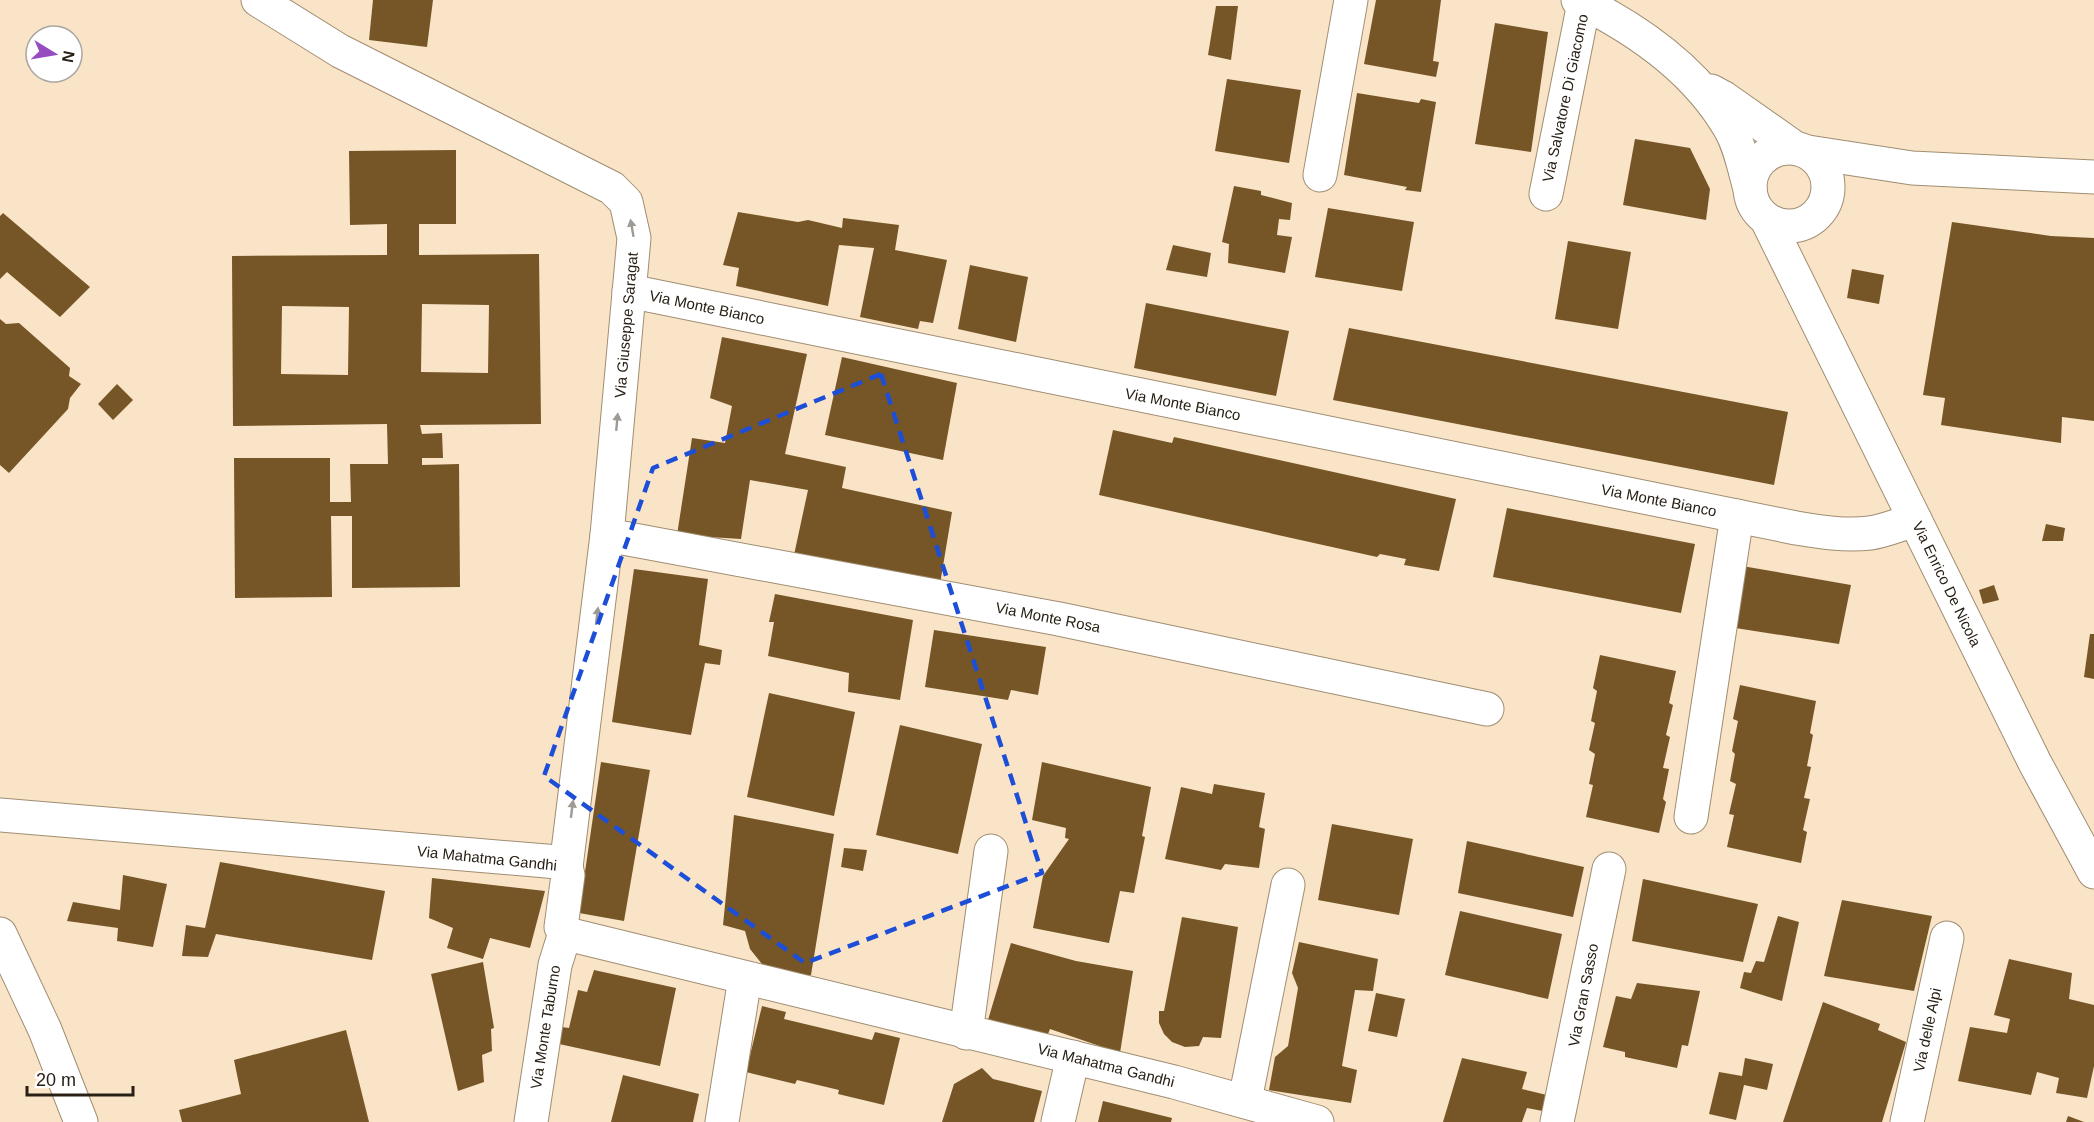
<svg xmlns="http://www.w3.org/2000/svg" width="2094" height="1122" font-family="Helvetica,sans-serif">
	<rect width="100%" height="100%" fill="#f9e4c7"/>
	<g fill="#765626" fill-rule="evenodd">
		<path d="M373,0h60l-6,47 -58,-7z"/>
		<path d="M1376,0h65l-8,61 6,1 -3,15 -72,-13z"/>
		<path d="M1216,6h22l-7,54 -23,-5z"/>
		<path d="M1495,23l53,9 -17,120 -56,-8z"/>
		<path d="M1227,79l74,11 -12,73 -74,-12z"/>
		<path d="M1357,93l62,10 2,-4 15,3 -15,90 -16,-2 2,-3 -63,-12z"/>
		<path d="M1635,139l55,9 20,41 -4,31 -83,-15z"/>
		<path d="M456,150v74h-37v31l120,-1 2,170 -121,1 2,9 20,-1 1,25h-21v7l37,-1 1,123 -108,1v-72h-21l1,81 -97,1 -1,-140h96v44h21l-1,-38h38l-1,-40 -154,2 -1,-170 155,-1v-31l-37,1 -1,-74zM422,304l67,1 -1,68 -67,-1zM282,306l67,1 -1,68 -67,-1z"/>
		<path d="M1234,186l27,5v4l31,8 -2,17 -11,-1 -2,16 15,2 -7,36 -57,-10 1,-19 -7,-2z"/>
		<path d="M1328,208l86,14 -12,69 -87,-14z"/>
		<path d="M738,212l60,10 10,-2 34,8 1,-10 56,7 -4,25 52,10 -14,63 -13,-2 -2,8 -58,-12 14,-69 -35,-3 -11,61 -92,-20 3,-18 -16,-3z"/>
		<path d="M3,213l87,74 -30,30 -53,-45 -7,7v-63z"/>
		<path d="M1952,222l99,14 43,2v183l-32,-4 -1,26 -120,-18 4,-27 -22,-3z"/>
		<path d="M1568,241l63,11 -13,77 -63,-10z"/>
		<path d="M1173,245l38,8 -4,24 -41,-7z"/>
		<path d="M970,265l58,12 -12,65 -58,-13z"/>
		<path d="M1852,269l32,6 -5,29 -32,-6z"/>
		<path d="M1146,303l143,28 -13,65 -142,-28z"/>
		<path d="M0,319l6,5 13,-1 51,45 -1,8 12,8 -11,14 -2,11 -59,64 -9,-8z"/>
		<path d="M1349,328l439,84 -14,73 -441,-85z"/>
		<path d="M722,337l85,17 -22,100 61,13 -4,21 110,24 -12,72 -146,-29 14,-65 -58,-10 -9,59 -64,-4 15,-97 33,5 7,-37 -22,-8z"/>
		<path d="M842,357l115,26 -14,77 -118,-25z"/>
		<path d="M117,384l16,16 -20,20 -15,-16z"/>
		<path d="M1113,430l59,13 2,-6 282,62 -17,72 -35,-6 2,-6 -26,-5 -3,3 -278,-62z"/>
		<path d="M1507,508l188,36 -14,69 -188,-36z"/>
		<path d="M2046,524l19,4 -2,13h-21z"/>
		<path d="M1742,566l109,19 -12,59 -110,-17z"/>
		<path d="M634,569l74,10 -9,66 23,5 -2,15 -15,-2 -14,72 -79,-13z"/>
		<path d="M1994,585l5,15 -16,4 -4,-14z"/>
		<path d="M775,594l138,26 -13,80 -52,-8 1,-19 -81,-17 6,-34h-5z"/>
		<path d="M934,630l112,17 -8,48 -27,-5 -3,10 -83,-13z"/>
		<path d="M2090,634h4v45l-10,-2z"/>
		<path d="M1600,655l76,16 -7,32 4,2 -7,30 4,2 -7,31 6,1 -6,30 3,3 -7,31 -73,-16 7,-32 -4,-1 6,-30 -6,-4 6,-27 -4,-2 6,-30 -4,-3z"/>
		<path d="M1740,685l76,16 -6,32 3,2 -6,31 4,1 -7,31 6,1 -7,31 4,2 -6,31 -74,-16 7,-32 -5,-1 7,-30 -6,-3 5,-27 -3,-3 6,-30 -5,-2z"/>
		<path d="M769,693l86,19 -21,104 -87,-19z"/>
		<path d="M900,725l82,19 -24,110 -82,-19z"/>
		<path d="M601,762l49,8 -26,151 -45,-8z"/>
		<path d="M1042,762l109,25 -9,49 3,1 -11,56 -14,-2 -11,52 -76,-15 10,-52 26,-37 -4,-1 1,-10 -34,-8z"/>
		<path d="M1214,784l51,9 -6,34 6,2 -6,39 -34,-4 -4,6 -56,-11 16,-72 31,7z"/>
		<path d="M734,815l100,19 -23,141 -18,2 -17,-4 -14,-9 -12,-15 -5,-18 -22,-6z"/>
		<path d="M1332,824l81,15 -14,76 -81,-15z"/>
		<path d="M1467,841l117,26 -11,50 -115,-24z"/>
		<path d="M844,848l23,2 -4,21 -22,-4z"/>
		<path d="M220,862l165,29 -13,69 -156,-26 -8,23 -26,-1 4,-31 19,3z"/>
		<path d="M123,875l44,9 -14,63 -36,-6 1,-13 -51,-7 6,-19 47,8z"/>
		<path d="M432,878l113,13 -15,57 -40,-10 -7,21 -36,-11 6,-20 -24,-10z"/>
		<path d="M1643,879l115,25 -15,58 -111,-21z"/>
		<path d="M1842,900l90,16 -18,75 -90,-15z"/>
		<path d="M1460,911l102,23 -14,65 -103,-24z"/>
		<path d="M1778,916l21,6 -17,79 -42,-13 4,-16 7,1 5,-12 8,1z"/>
		<path d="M1182,917l56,10 -17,111 -18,-1 -4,9 -14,1 -13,-5 -8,-8 -5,-11v-12h5z"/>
		<path d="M1299,942l79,17 -5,32 -18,-1 -13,76 15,4 -6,33 -82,-13 6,-33 13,-11 10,-58 -6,-15z"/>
		<path d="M1011,943l65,18 57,10 -13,82 -70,-24 -2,5 -60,-14z"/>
		<path d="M2009,959l63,14 -3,26 25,6v61l-7,32 -31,-5 3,-15 -22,-6 -6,23 -73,-14 12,-54 37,6 3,-14 -16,-4z"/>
		<path d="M483,962l11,66 -3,1 1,22 -10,4 2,27 -26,9 -27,-117z"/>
		<path d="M594,970l82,18 -16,78 -110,-24 4,-16 15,2 9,-38 9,2z"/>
		<path d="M1637,983l63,8 -12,55 -6,-1 -5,23 -52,-11v-5l-22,-5 13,-51 15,3z"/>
		<path d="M1376,993l29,6 -8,38 -29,-6z"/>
		<path d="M1823,1002l57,22 -2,6 28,12 -24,80h-99z"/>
		<path d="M762,1006l24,6 -2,7 88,21 3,-8 25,6 -16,67 -46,-11 1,-4 -42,-10 -2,4 -49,-12z"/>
		<path d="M346,1030l23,92h-187l-3,-12 62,-16 -7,-34z"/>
		<path d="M1462,1058l65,14 -5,17 29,7 -3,16 -21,-4 -5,14h-79z"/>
		<path d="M1745,1058l28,6 -6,26 -23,-5 -8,35 -27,-6 10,-42 23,4z"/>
		<path d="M982,1068l11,11 49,12 -8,31h-92l12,-38z"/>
		<path d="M623,1075l76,19 -6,28h-82z"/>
		<path d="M1103,1101l69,17 -1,4h-73z"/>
		<path d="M2068,1116l16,6h-18z"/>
	</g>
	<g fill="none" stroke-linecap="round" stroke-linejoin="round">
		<defs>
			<g id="minor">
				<path d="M258,0l82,51 272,137 14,14 8,36 -27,297 -41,332"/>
				<path d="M1578,0c59,29 117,69 151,127 11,18 15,41 21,62"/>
				<path d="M1711,91l13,7 71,50"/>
				<circle cx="1789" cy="187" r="39"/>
				<path d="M1808,152l104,16 182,9"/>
				<path d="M1320,175l31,-175"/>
				<path d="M1546,194l38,-191"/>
				<path d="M1767,220l268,543 59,109"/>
				<path d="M629,291l1167,237c24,4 49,8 74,5 15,-2 30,-9 45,-13"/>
				<path d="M607,535l452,84 428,90"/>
				<path d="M0,815l558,47 8,5 2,8 -7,52 6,7 607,148 143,40"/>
				<path d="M1691,817l46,-301"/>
				<path d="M0,934l45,96 36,92"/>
				<path d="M966,1033l25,-182"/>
				<path d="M1245,1100l43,-215"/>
				<path d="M531,1122l24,-157 10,-32"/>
				<path d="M722,1122l23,-144"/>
				<path d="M1058,1122l15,-65"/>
				<path d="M1557,1122l52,-253"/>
				<path d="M1907,1122l40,-184"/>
			</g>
		</defs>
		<use href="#minor" stroke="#a08d72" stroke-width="35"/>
		<use href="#minor" stroke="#fff" stroke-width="33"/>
	</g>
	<defs><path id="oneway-solid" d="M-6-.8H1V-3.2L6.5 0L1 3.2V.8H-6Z" transform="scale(1.5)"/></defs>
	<g fill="#9e9b96">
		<use href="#oneway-solid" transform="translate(632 228) rotate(-100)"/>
		<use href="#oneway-solid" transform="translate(617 422) rotate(-85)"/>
		<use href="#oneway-solid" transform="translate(597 616) rotate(-83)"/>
		<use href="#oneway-solid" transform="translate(572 809) rotate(-83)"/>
	</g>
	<path fill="none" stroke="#1d4ed8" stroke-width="4.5" stroke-dasharray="12 8" stroke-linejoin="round" d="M881,374l161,499 -237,90 -261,-187 109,-308z"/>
	<g text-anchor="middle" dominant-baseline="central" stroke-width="6" stroke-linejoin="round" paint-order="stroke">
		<g font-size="15" fill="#282015" stroke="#fff">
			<text transform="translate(1565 98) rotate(-78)">Via Salvatore Di Giacomo</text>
			<text transform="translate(707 307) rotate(12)">Via Monte Bianco</text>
			<text transform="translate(626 325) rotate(-85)">Via Giuseppe Saragat</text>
			<text transform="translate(1183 404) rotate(11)">Via Monte Bianco</text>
			<text transform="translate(1659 500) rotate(11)">Via Monte Bianco</text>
			<text transform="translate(1947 584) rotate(64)">Via Enrico De Nicola</text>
			<text transform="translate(1048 617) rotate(11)">Via Monte Rosa</text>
			<text transform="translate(487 858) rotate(6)">Via Mahatma Gandhi</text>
			<text transform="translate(1583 995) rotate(-79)">Via Gran Sasso</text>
			<text transform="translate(545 1027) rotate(-81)">Via Monte Taburno</text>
			<text transform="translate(1927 1030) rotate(-78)">Via delle Alpi</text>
			<text transform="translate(1106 1065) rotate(14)">Via Mahatma Gandhi</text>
		</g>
	</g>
	<g transform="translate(54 54) rotate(101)"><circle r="28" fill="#ffffff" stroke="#a9a6a1" stroke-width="1.5"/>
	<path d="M0-4.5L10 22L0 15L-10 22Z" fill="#974dc0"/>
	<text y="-9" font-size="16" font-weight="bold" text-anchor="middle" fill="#282015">N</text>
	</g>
	<path d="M27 1086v9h106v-9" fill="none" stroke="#282015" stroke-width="3"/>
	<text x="36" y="1086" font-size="18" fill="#282015" stroke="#ffffff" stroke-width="4.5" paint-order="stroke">20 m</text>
</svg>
